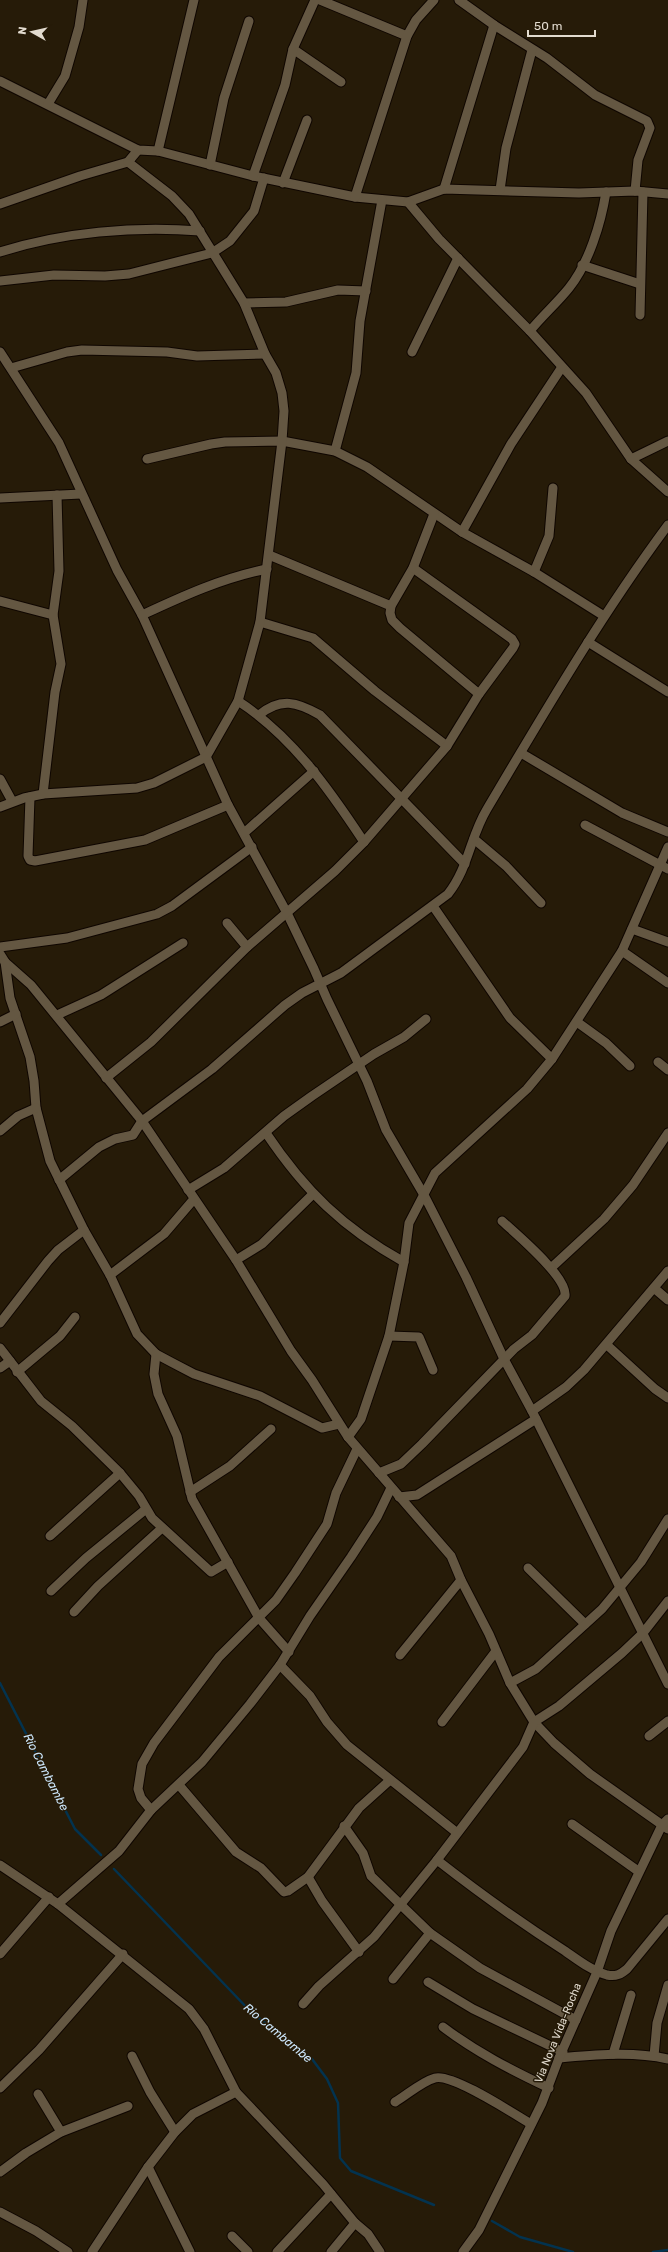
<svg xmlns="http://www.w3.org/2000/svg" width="668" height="2252" font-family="Rubik,sans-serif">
<rect width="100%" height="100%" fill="#261b08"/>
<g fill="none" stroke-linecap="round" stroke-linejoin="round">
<g stroke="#03334f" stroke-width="2.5">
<polyline points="0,1683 75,1829 101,1855"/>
<polyline points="114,1869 251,2012 312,2059 327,2079 338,2103 340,2158 351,2171 434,2205"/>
<polyline points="492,2221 520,2237 573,2252"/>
<polyline points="653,2252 668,2250"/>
</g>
<defs>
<g id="street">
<polyline points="320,0 407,36"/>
<polyline points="459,0 494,25 547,58 595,95 647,121 650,128 638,160 635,191"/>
<polyline points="293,49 341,82"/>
<polyline points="0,81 138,150 158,151 253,176 355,197 408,202 444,189 579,193 635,191 668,194"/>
<polyline points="48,104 65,76 79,27 83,0"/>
<polyline points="158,151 194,0"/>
<polyline points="210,165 224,98 249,21"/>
<polyline points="253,176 285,85 293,49 315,0"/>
<polyline points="283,183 307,120"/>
<polyline points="444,189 494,25"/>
<polyline points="500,190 506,148 532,50"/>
<polyline points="355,197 407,36 416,20 434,0"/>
<polyline points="408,202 439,239 530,331 586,393 631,459 668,492"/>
<polyline points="0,204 80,176 128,162"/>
<path d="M0,252C63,232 134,226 200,231"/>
<polyline points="582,265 640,284"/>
<polyline points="0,281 54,275 105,276 129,274 212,253 230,241 254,211 264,178"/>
<polyline points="244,303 286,302 338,290 366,291"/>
<polyline points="640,315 643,192"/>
<path d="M530,331C542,316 557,303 569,288C589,263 601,223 606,192"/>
<polyline points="0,352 59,443 117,570 142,615 228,805 287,913 314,969 327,999 367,1081 386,1130 424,1195 466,1277 504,1359 532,1411 668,1684"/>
<polyline points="412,352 458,258"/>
<polyline points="11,368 67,352 82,350 167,352 197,356 265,354"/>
<polyline points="335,451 356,373 360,321 382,200"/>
<polyline points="147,459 211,444 225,442 282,441 335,451 367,467 462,532 534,572 604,616"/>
<polyline points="631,459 668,441"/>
<polyline points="0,498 81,494"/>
<polyline points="434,514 413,568 391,606 390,613 392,620 400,628 479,694"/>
<polyline points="462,532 511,444 562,367"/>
<polyline points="269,555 391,606"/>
<polyline points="534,572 549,536 553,488"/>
<polyline points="0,601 53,615"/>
<path d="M142,615C183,596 222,578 267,569"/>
<polyline points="260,622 313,638 375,691 447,746"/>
<polyline points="588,642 668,692"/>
<path d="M238,701C292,736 329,789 364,842"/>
<path d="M259,715C281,697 297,702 320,715L465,864"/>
<polyline points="521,753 622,813 668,832"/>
<polyline points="0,779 12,801"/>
<polyline points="43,794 55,692 61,664 53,615 59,571 57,495"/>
<polyline points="30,797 28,856 30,860 35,861 145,840 228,805"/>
<polyline points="0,807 24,798 43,794 137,788 154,783 206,757 238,701 260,622 282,441 284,411 282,393 276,373 265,354 244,303 189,214 172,196 128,162 138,150"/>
<polyline points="585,825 668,869"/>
<polyline points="244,833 314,771"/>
<polyline points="474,839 506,866 541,903"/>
<polyline points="433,906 510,1018 552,1059"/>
<polyline points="227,923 247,947"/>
<polyline points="632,929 668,942"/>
<polyline points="0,947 67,938 157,914 172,906 252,847"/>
<polyline points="622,951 668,983"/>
<polyline points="0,954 5,962 31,985 142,1121 236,1260 291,1351 312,1380 348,1437 451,1556 461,1580 489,1634 510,1683 534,1722 554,1743 590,1774 668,1829"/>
<polyline points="5,962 10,998 30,1057 34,1081 36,1108 50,1161 84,1230 110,1275 137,1334 156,1354 171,1362 194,1374 260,1396 322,1428 339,1424"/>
<polyline points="57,1015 101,995 183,943"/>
<polyline points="0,1022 16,1014"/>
<polyline points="577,1022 606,1043 630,1066"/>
<polyline points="658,1062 668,1070"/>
<polyline points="106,1078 151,1042 247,947 335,871 364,842 447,746 479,694 513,648 515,644 512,639 413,568"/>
<polyline points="0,1131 18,1116 36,1108"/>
<path d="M266,1133C305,1191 343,1228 404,1262"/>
<path d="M59,1180L99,1147L115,1139L133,1135L142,1121L212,1069L285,1005L302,993L341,973L448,894C469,867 470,837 487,809C544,713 601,615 668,525"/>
<polyline points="188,1190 224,1168 284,1116 312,1096 374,1054 404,1037 426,1019"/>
<polyline points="236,1260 262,1244 313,1194"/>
<polyline points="551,1268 604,1219 633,1185 668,1133"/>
<polyline points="110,1275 164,1234 194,1199"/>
<polyline points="654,1288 668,1300"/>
<polyline points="0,1323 48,1261 58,1250 84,1230"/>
<polyline points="389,1336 419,1337 433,1370"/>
<polyline points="607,1345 655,1389 668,1398"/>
<polyline points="0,1348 41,1401 72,1426 120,1473 139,1496 152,1518 211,1572 228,1562"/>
<polyline points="156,1354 154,1374 158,1394 177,1436 192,1499 259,1618 289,1652"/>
<polyline points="0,1368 10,1361"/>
<polyline points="17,1372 60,1336 75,1317"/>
<polyline points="532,1411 566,1387 584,1370 668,1271"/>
<polyline points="348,1437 361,1419 389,1336 404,1262 409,1223 435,1173 527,1089 552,1059 622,951 668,847"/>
<path d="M379,1473L401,1464L422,1444L514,1349L532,1335L565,1296C568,1277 516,1234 502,1221"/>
<polyline points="190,1492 230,1466 271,1429"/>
<polyline points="399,1497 417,1495 536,1419"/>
<polyline points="50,1536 120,1473"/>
<polyline points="528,1568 585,1624"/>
<polyline points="51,1591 86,1558 146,1509"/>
<polyline points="74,1612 98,1586 162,1528"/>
<polyline points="400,1655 461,1580"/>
<polyline points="280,1665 310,1696 327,1722 347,1745 456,1832"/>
<polyline points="510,1683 536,1669 602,1609 641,1562 668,1519"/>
<polyline points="442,1722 496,1651"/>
<polyline points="649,1736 668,1721"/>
<polyline points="179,1785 236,1852 261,1868 284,1892 288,1891 308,1877 359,1808 389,1781"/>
<polyline points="151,1810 141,1798 138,1789 142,1764 154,1743 219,1657 276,1600 295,1573 327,1524 336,1493 357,1449"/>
<polyline points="572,1824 638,1871"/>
<polyline points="344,1826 363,1853 371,1876 430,1933 480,1968 576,2020"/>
<path d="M437,1860C478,1892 521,1923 565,1951C578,1960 592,1971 607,1975C616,1977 621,1974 627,1969L668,1919"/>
<polyline points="0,1865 58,1904 189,2009 204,2029 236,2092 323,2184 355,2223 368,2234 380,2252"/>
<polyline points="308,1877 322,1901 359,1952"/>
<polyline points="58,1904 119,1851 151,1810 202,1762 250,1704 280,1665 310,1616 351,1557 377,1517 391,1488"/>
<polyline points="0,1954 49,1897"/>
<polyline points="393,1979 430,1933"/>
<polyline points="428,1982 473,2009 563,2052"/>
<polyline points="303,2004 319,1986 374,1937 437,1860 523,1747 534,1722 559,1706 622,1653 643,1633 668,1601"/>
<path d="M443,2027C476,2052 511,2070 549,2088"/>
<polyline points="613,2054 631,1995"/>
<polyline points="132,2056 150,2092 175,2132"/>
<polyline points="654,2056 657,2023 668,1985"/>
<path d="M559,2058C595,2055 632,2051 668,2059"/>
<polyline points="0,2088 39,2050 123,1954"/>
<polyline points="38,2094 61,2132"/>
<path d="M395,2102C407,2095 421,2082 435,2078C452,2073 514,2114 531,2124"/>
<polyline points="148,2167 190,2252"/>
<polyline points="0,2172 26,2153 61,2132 128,2106"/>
<polyline points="0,2212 36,2231 68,2252"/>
<polyline points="232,2236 248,2252"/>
<polyline points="92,2252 148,2167 175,2132 193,2114 236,2092"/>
<polyline points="277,2252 331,2194"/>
<polyline points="331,2252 355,2223"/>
<polyline points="463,2252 479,2230 542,2103 559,2058 597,1972 611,1931 662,1825 668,1819"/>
</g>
</defs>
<use href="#street" stroke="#0f0600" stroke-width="11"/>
<use href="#street" stroke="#645742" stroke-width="9"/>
</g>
<g text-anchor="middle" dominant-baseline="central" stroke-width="3" stroke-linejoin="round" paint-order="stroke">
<g font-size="11" fill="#e2dbcf" stroke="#261b08">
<text transform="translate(558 2033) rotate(-68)">Via Nova Vida-Rocha</text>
</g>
<g font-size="12" font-style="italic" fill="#cce6fb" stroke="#261b08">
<text transform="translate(46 1772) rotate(63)">Rio Cambambe</text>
<text transform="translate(278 2033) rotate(40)">Rio Cambambe</text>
</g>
</g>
<g transform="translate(32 32) rotate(278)" stroke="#261b08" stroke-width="3" paint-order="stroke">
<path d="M0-3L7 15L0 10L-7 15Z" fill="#e2dbcf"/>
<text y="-6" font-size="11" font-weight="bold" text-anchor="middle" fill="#e2dbcf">N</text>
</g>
<path d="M528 30v6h67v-6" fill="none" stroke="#e2dbcf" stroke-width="2"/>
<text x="534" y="30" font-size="12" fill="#e2dbcf" stroke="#261b08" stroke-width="3" paint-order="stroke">50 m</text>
</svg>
